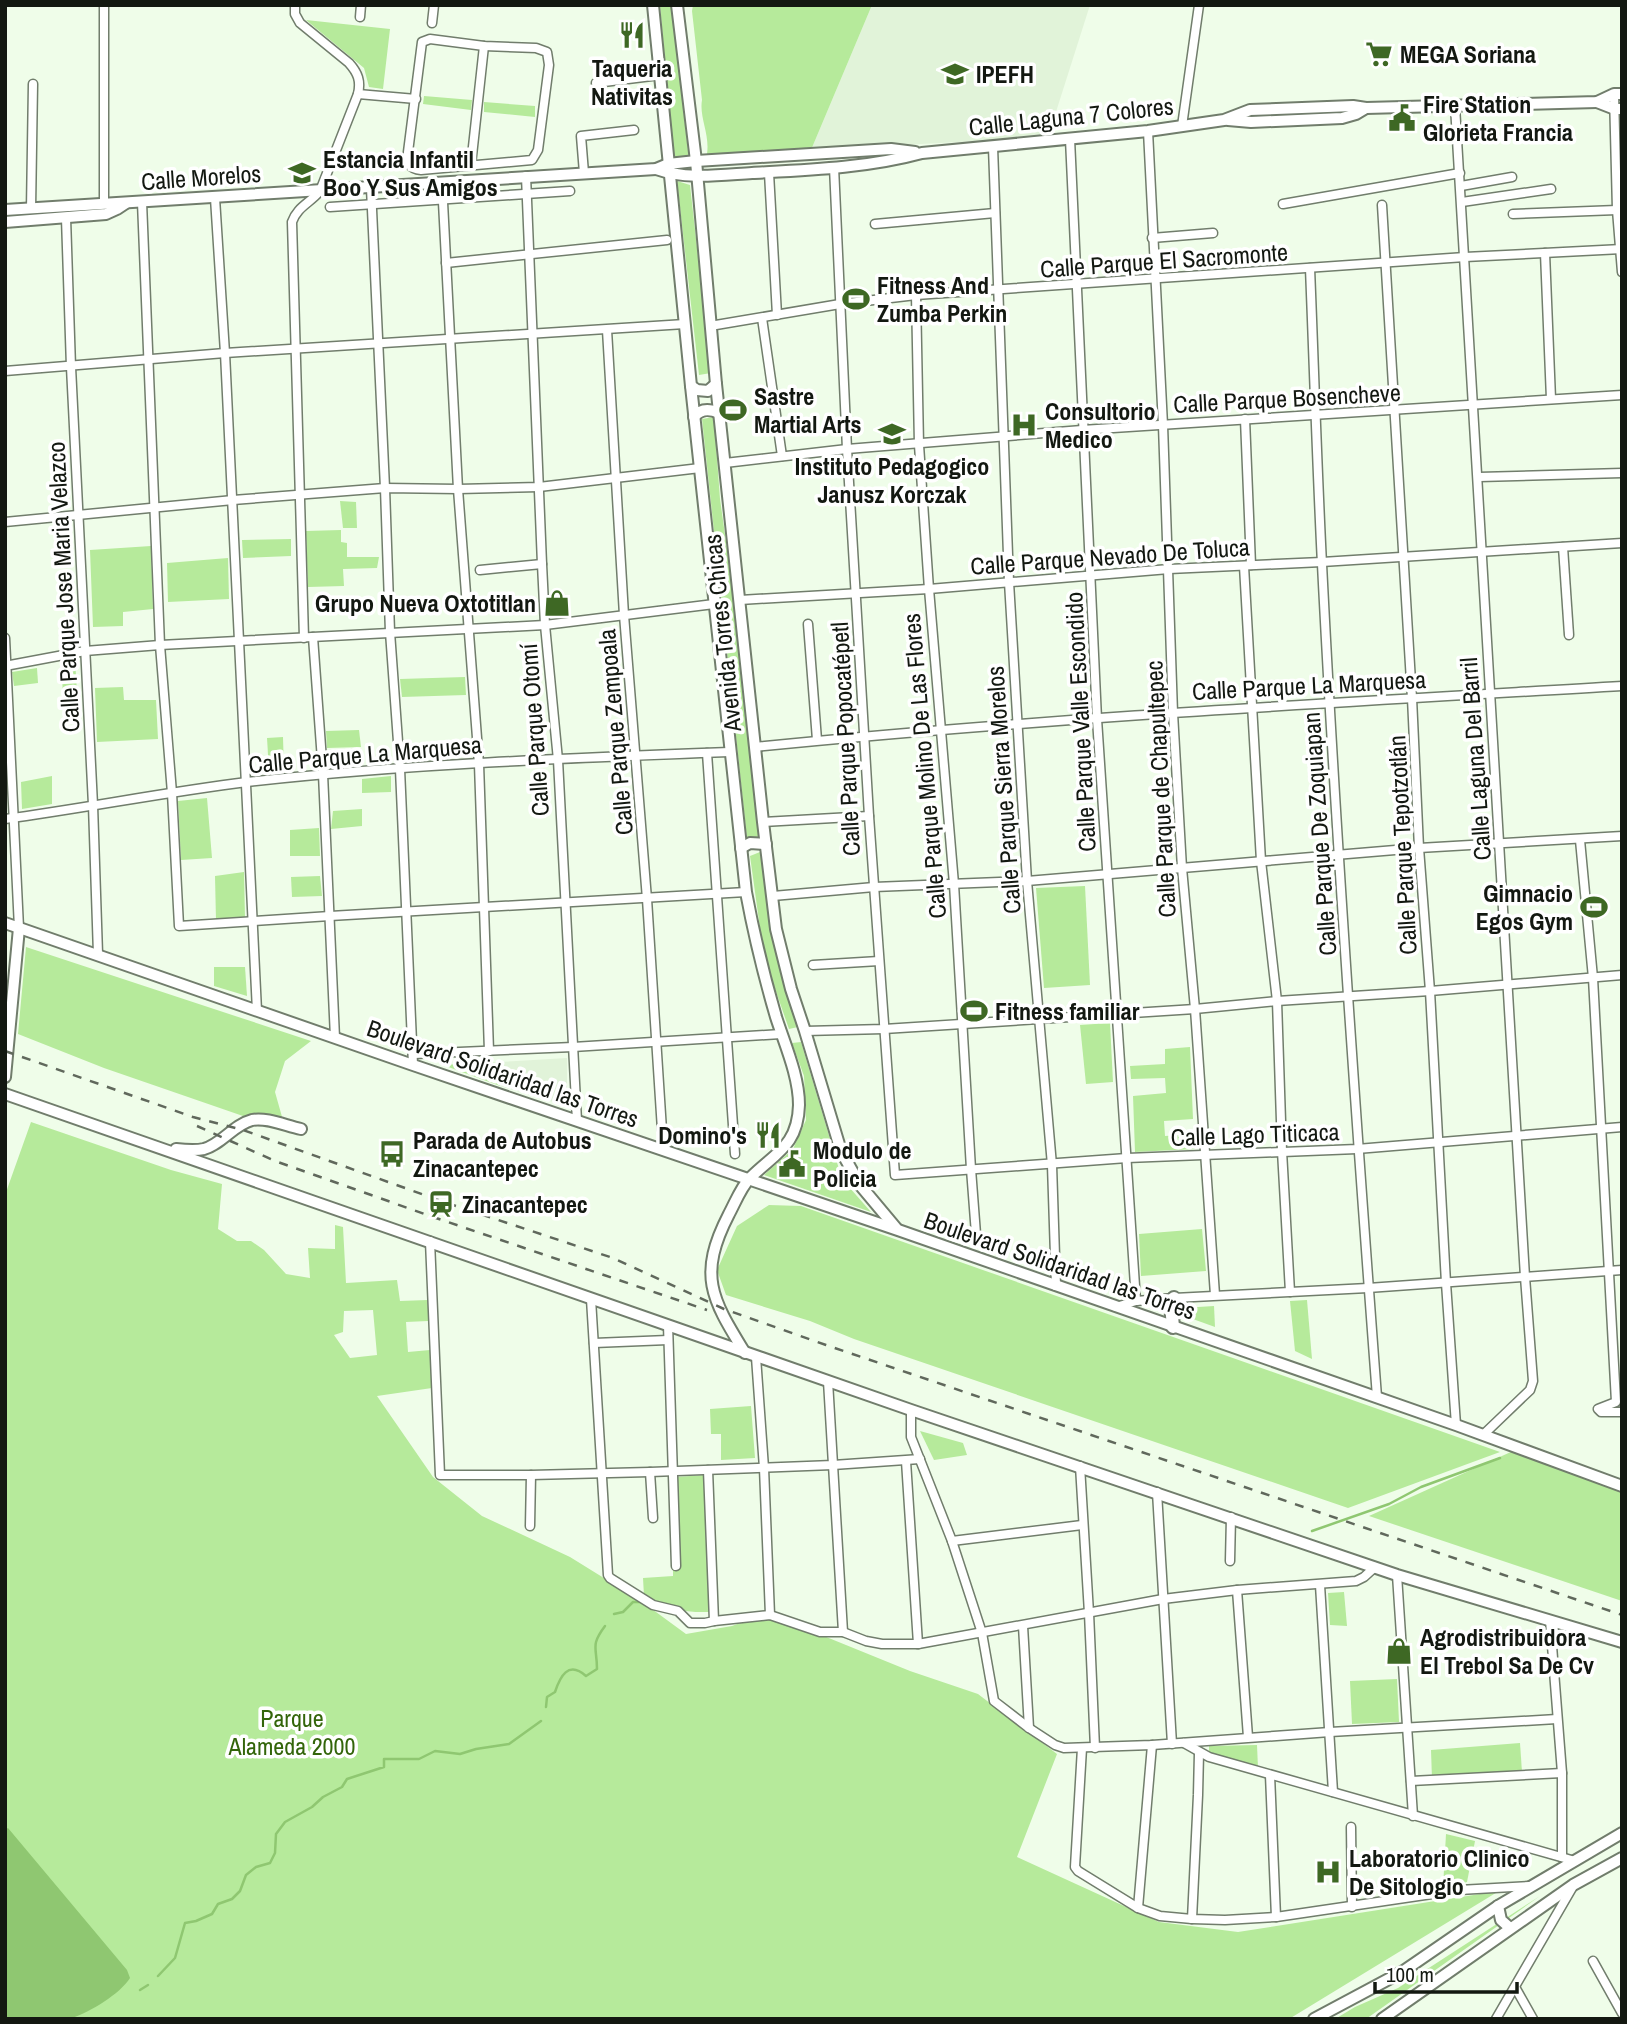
<svg xmlns="http://www.w3.org/2000/svg" width="1627" height="2024" font-family="'Archivo Narrow',sans-serif">
<rect width="100%" height="100%" fill="#effde9"/>
<g fill="#e1f3d9">
<polygon points="872,5 1090,5 1048,137 811,150"/>
<polygon points="567,1058 567,1106 500,1086 500,1062"/>
</g>
<g fill="#b6ea9b" fill-rule="evenodd">
<polygon points="660,5 671,5 689,159 674,163"/>
<path d="M693,5H872L811,150L805,148L711,156L707,154C710,134 699,117 702,100L692,11Z"/>
<polygon points="306,20 390,29 383,89 369,87 364,68"/>
<polygon points="424,96 472,100 471,110 423,104"/>
<polygon points="484,102 535,106 535,117 484,112"/>
<polygon points="677,181 690,185 711,373 699,375"/>
<polygon points="714,417 720,499 736,613 759,837 747,839 702,419"/>
<polygon points="340,501 356,502 357,528 343,528"/>
<polygon points="341,530 341,542 347,543 347,557 379,557 377,568 343,569 344,586 308,587 306,531"/>
<polygon points="291,539 291,556 243,558 242,540"/>
<polygon points="151,546 153,609 123,612 123,626 93,627 90,550"/>
<polygon points="228,558 229,599 168,602 167,563"/>
<polygon points="75,660 77,692 63,693 61,664"/>
<polygon points="37,668 38,683 14,686 12,672"/>
<polygon points="465,677 466,695 402,697 400,679"/>
<polygon points="123,687 124,700 156,700 158,739 97,742 95,688"/>
<polygon points="359,730 361,747 327,748 326,731"/>
<polygon points="283,737 284,771 269,771 267,738"/>
<polygon points="52,776 52,804 22,809 21,782"/>
<polygon points="391,776 391,792 362,793 362,779"/>
<polygon points="207,798 212,858 181,860 178,801"/>
<polygon points="362,809 362,826 331,829 333,811"/>
<polygon points="319,828 320,856 290,856 290,830"/>
<polygon points="760,852 777,952 798,1027 789,1029 764,957 750,856"/>
<polygon points="244,872 245,918 216,921 215,876"/>
<polygon points="320,876 322,896 292,897 291,877"/>
<polygon points="1085,886 1090,985 1044,988 1036,888"/>
<polygon points="26,947 311,1041 285,1061 275,1092 286,1131 104,1068 18,1034"/>
<polygon points="214,967 245,967 247,996 214,986"/>
<polygon points="1110,1023 1113,1082 1086,1084 1080,1025"/>
<polygon points="801,1042 842,1179 871,1212 764,1175 793,1149 806,1120 804,1076 792,1043"/>
<polygon points="1190,1047 1193,1119 1164,1121 1165,1136 1194,1134 1195,1149 1135,1152 1133,1096 1166,1093 1165,1078 1131,1079 1130,1066 1165,1064 1165,1049"/>
<polygon points="500,1062 500,1086 443,1065"/>
<path d="M31,1122L171,1170L222,1184L218,1229L237,1241H251L264,1250L286,1274L310,1278L308,1248L335,1249V1225L343,1227L346,1283L397,1280L400,1301L428,1300V1321L406,1322L408,1352L430,1350L432,1388L377,1396L433,1477L482,1516L570,1557L641,1601L686,1634L732,1626L770,1612L777,1617L910,1671L978,1694L1057,1754L1017,1857L1159,1922L1238,1932L1499,1891L1289,2019H5V1195ZM373,1310L377,1355L350,1358L334,1335L343,1332L344,1311Z"/>
<polygon points="769,1205 801,1206 1500,1452 1348,1508 854,1339 810,1321 726,1295 717,1270 737,1226"/>
<polygon points="1202,1229 1206,1271 1141,1276 1139,1234"/>
<polygon points="1307,1300 1312,1359 1295,1351 1290,1301"/>
<polygon points="1214,1306 1215,1327 1179,1314 1182,1308"/>
<polygon points="751,1406 755,1458 721,1460 721,1434 711,1434 710,1409"/>
<polygon points="920,1431 963,1443 967,1455 934,1460"/>
<polygon points="1513,1451 1622,1492 1622,1601 1369,1516"/>
<path d="M705,1475L710,1612C684,1613 667,1608 644,1596L643,1578L673,1576V1569L679,1568L676,1477Z"/>
<polygon points="1344,1592 1347,1626 1330,1625 1328,1593"/>
<polygon points="1397,1679 1399,1722 1352,1724 1350,1681"/>
<polygon points="1520,1743 1522,1772 1432,1779 1431,1750"/>
<polygon points="1257,1745 1258,1768 1209,1757 1209,1746"/>
<polygon points="1446,1834 1475,1841 1467,1882 1443,1888"/>
<polygon points="1540,1896 1366,2019 1335,2019 1355,2007 1398,1988"/>
</g>
<path fill="#8fc771" d="M8,1828L127,1970L130,1978C120,1994 90,2012 72,2018C60,2022 20,2019 5,2019V1864L7,1863L5,1830Z"/>
<g fill="none" stroke-linecap="round" stroke-linejoin="round">
<g stroke="#8fc771" stroke-width="2.5">
<polyline points="1312,1531 1389,1504 1421,1487 1500,1458"/>
<polyline points="614,1614 623,1612 633,1602 641,1602"/>
<path d="M546,1707L547,1697L555,1692C560,1677 568,1660 586,1676L597,1669C597,1647 590,1646 605,1626"/>
<polyline points="158,1976 175,1958 185,1923 196,1921 212,1914 218,1904 232,1899 240,1891 246,1875 256,1867 270,1863 275,1853 276,1834 285,1822 312,1807 323,1797 342,1787 347,1779 384,1767 384,1759 419,1759 435,1751 460,1754 476,1749 509,1744 541,1721"/>
<polyline points="140,1990 148,1985"/>
</g>
<defs>
<g id="street">
<polyline points="104,5 104,203"/>
<path d="M295,5V14L300,23L349,63C358,73 361,81 358,94L320,191C310,203 297,207 292,222L304,638"/>
<polyline points="360,17 361,5"/>
<polyline points="432,23 434,5"/>
<path d="M430,39L484,46L536,48L547,52L549,65L538,150L532,160L421,170C410,169 407,164 408,152L422,42Z"/>
<polyline points="596,83 660,75"/>
<polyline points="358,94 416,99"/>
<polyline points="1614,94 1617,210 1622,272"/>
<polyline points="1455,106 1525,1277 1533,1381 1530,1390 1483,1435"/>
<polyline points="1182,126 1199,5"/>
<polyline points="1148,131 1163,425 1173,713 1182,868 1195,1009 1215,1295"/>
<polyline points="1070,139 1097,719 1136,1301"/>
<polyline points="993,147 1009,582 1027,881 1052,1165 1056,1286"/>
<polyline points="471,165 484,46"/>
<polyline points="834,167 847,449 869,816 895,1175 1127,1158 1357,1149 1622,1127"/>
<polyline points="584,173 581,136 634,130"/>
<polyline points="769,173 777,315"/>
<polyline points="526,176 542,564 545,625 558,760 577,1121"/>
<polyline points="442,183 458,489 479,764 489,1051"/>
<polyline points="1461,186 1512,177"/>
<polyline points="371,188 385,488 390,632 400,769 413,1065"/>
<polyline points="215,198 225,353 257,1011"/>
<polyline points="142,202 160,645 172,793 179,926 330,916 746,892"/>
<polyline points="1462,202 1551,189"/>
<polyline points="1283,204 1460,173"/>
<polyline points="1382,205 1412,698 1419,848 1430,991 1446,1283 1456,1425"/>
<polyline points="330,207 570,191"/>
<polyline points="31,209 33,84"/>
<polyline points="1513,214 1617,210"/>
<polyline points="66,218 71,367 93,805 98,954"/>
<polyline points="875,224 995,213"/>
<polyline points="1152,238 1213,233"/>
<polyline points="1545,253 1551,399"/>
<polyline points="446,263 667,240"/>
<path d="M1310,268C1314,367 1317,465 1322,564C1336,842 1356,1120 1377,1397"/>
<polyline points="916,295 919,445 929,589 954,884 971,1169 976,1234"/>
<polyline points="762,318 782,456"/>
<polyline points="710,326 840,304 916,295 1465,257 1622,249"/>
<polyline points="607,330 624,615 647,899 662,1130"/>
<polyline points="5,371 225,353 685,324"/>
<polyline points="1245,419 1251,565"/>
<polyline points="725,463 847,449 1082,430 1622,395"/>
<polyline points="1479,477 1622,473"/>
<polyline points="5,522 233,500 385,488 458,489 539,487 700,468"/>
<polyline points="1563,547 1569,635"/>
<polyline points="1244,566 1261,861 1277,1001 1282,1151 1290,1292"/>
<polyline points="480,570 542,564"/>
<polyline points="740,600 929,589 1169,569 1322,562 1622,543"/>
<polyline points="808,624 817,740"/>
<polyline points="313,637 323,774 335,1038"/>
<polyline points="5,638 19,928"/>
<polyline points="5,666 85,651 160,645 545,625 714,604"/>
<path d="M755,747C1043,718 1332,703 1622,686"/>
<polyline points="707,753 735,1154"/>
<path d="M5,819C86,808 166,792 247,782C408,764 570,758 731,752"/>
<polyline points="763,822 869,816"/>
<polyline points="1580,840 1593,978 1616,1402 1598,1409 1601,1412 1622,1412"/>
<polyline points="773,896 874,887 1027,881 1419,848 1622,836"/>
<polyline points="813,965 879,961"/>
<polyline points="805,1031 884,1029 1195,1009 1277,1001 1430,991 1622,975"/>
<polyline points="414,1054 573,1047 781,1034"/>
<polyline points="430,1241 440,1475 531,1475 650,1472 833,1465 920,1459"/>
<polyline points="591,1299 608,1575 610,1578 653,1605 678,1611 690,1623 705,1623 714,1621 770,1615 820,1632 843,1632 866,1641 882,1644 918,1644 1163,1599 1237,1590 1356,1581 1364,1577 1375,1567"/>
<polyline points="1116,1307 1136,1301 1174,1298 1368,1288 1622,1270"/>
<polyline points="668,1325 676,1566"/>
<polyline points="594,1343 668,1340"/>
<polyline points="756,1357 764,1468 770,1615"/>
<polyline points="828,1381 843,1632"/>
<polyline points="911,1410 911,1437 952,1541 982,1633 994,1701 1029,1728 1055,1745 1064,1748 1152,1745 1330,1732 1557,1719"/>
<polyline points="906,1461 918,1644"/>
<polyline points="1080,1466 1089,1613 1095,1748"/>
<polyline points="708,1470 714,1621"/>
<polyline points="650,1472 653,1518"/>
<polyline points="1157,1492 1172,1744"/>
<polyline points="530,1526 531,1475"/>
<polyline points="952,1541 1082,1525"/>
<polyline points="1230,1561 1231,1517"/>
<polyline points="1397,1575 1413,1816"/>
<polyline points="1320,1585 1333,1792"/>
<polyline points="1237,1590 1248,1737"/>
<polyline points="1550,1620 1562,1773 1562,1857"/>
<polyline points="1023,1626 1029,1728"/>
<polyline points="1184,1743 1209,1757 1575,1861"/>
<polyline points="1082,1748 1075,1867 1078,1871 1138,1908 1160,1916 1192,1919 1225,1920 1276,1917 1459,1890 1529,1886"/>
<polyline points="1270,1775 1276,1917"/>
<polyline points="1411,1781 1562,1773"/>
<polyline points="1351,1827 1352,1907"/>
<polyline points="1138,1908 1152,1745"/>
<polyline points="1192,1919 1198,1795 1199,1753"/>
<polyline points="1593,1961 1622,2013"/>
<polyline points="1515,1987 1533,2019"/>
<polyline points="1496,2019 1572,1888"/>
</g>
<g id="secondary">
<path d="M653,5L691,386L746,892C754,935 764,976 776,1017C785,1045 799,1076 799,1105C798,1146 775,1153 750,1178C741,1187 735,1203 729,1214C697,1276 712,1299 745,1353"/>
<polyline points="677,5 696,161 716,384 763,822 776,929 791,989 805,1031 841,1151 860,1185 896,1228"/>
<polyline points="1597,102 1615,109 1622,109"/>
<polyline points="1228,120 1251,122 1342,118 1356,114 1366,108"/>
<path d="M656,169C687,180 720,175 752,173C808,170 867,168 922,153L1148,131L1224,120L1250,110L1353,106L1366,108L1597,102L1614,94H1622"/>
<polyline points="5,210 656,169 668,164 696,161 891,149 915,152"/>
<polyline points="5,222 106,214 117,209 126,203"/>
<polyline points="691,386 697,390 708,391 716,384"/>
<path d="M694,417C701,408 710,409 719,413"/>
<polyline points="741,848 750,843 766,844"/>
<polyline points="5,923 413,1065 898,1230 1456,1425 1622,1486"/>
<polyline points="5,1077 19,928"/>
<polyline points="5,1094 911,1410 1397,1575 1622,1642"/>
<path d="M176,1149C185,1150 195,1151 204,1149C222,1144 233,1125 252,1120C267,1117 286,1126 301,1129"/>
<polyline points="1498,1906 1501,1920 1510,1928"/>
<polyline points="1314,2019 1402,1972 1498,1906 1622,1833"/>
<polyline points="1382,2019 1573,1885 1622,1858"/>
</g>
<polyline id="primary" points="1173,1327 1171,1305 1174,1298"/>
</defs>
<use href="#street" stroke="#717d6c" stroke-width="11"/>
<use href="#secondary" stroke="#717d6c" stroke-width="14"/>
<use href="#primary" stroke="#717d6c" stroke-width="16"/>
<use href="#street" stroke="#fff" stroke-width="8"/>
<use href="#secondary" stroke="#fff" stroke-width="10"/>
<use href="#primary" stroke="#fff" stroke-width="12"/>
<g stroke="#60685c" stroke-width="2.5" stroke-dasharray="9 9" stroke-linecap="butt">
<polyline points="5,1051 193,1117 243,1130 444,1202 613,1258 724,1309 826,1345 1622,1615"/>
<polyline points="197,1126 275,1161 436,1218 707,1310"/>
</g>
</g>
<defs>
<symbol id="restaurant-bare" viewBox="-9 -9 18 18"><path d="M-5-6h1v4h1v-4h1v4h1v-4h1v5L-1.5 .5V6h-2V.5L-5-1ZM5-6V6H3V1.5H1.5Q1.5-4 5-6Z" fill="#3e6824" stroke="#fff" stroke-width="2.5" paint-order="stroke"/></symbol>
<symbol id="supermarket-bare" viewBox="-9 -9 18 18"><path d="M-6-5.5h2.5l.6 2H6L4.5 2H-2.5L-4.4-4H-6ZM-1.5 3.2a1.3 1.3 0 1 0 .1 0ZM3 3.2a1.3 1.3 0 1 0 .1 0Z" fill="#3e6824" stroke="#fff" stroke-width="2.5" paint-order="stroke"/></symbol>
<symbol id="school-bare" viewBox="-9 -9 18 18"><path d="M0-5L7-2L0 1L-7-2ZM-4 1L0 2.5L4 1V4Q0 6-4 4Z" fill="#3e6824" stroke="#fff" stroke-width="2.5" paint-order="stroke"/></symbol>
<symbol id="civic-bare" viewBox="-9 -9 18 18"><path d="M-.6-6.5H3V-4.5H.6V-3L4-1V1h2V6H-6V1h2V-1L-.6-3ZM-1.2 2.5V6h2.4V2.5Z" fill="#3e6824" stroke="#fff" stroke-width="2.5" paint-order="stroke"/></symbol>
<symbol id="stadium-bare" viewBox="-9 -9 18 18"><path d="M0-5a6.5 5 0 1 0 0 10a6.5 5 0 1 0 0-10ZM-3.5-1.8h7v3.6h-7Z" fill="#3e6824" stroke="#fff" stroke-width="2.5" paint-order="stroke"/></symbol>
<symbol id="hospital-bare" viewBox="-9 -9 18 18"><path d="M-5-5h3v3.5h4V-5h3V5h-3V1.5h-4V5h-3Z" fill="#3e6824" stroke="#fff" stroke-width="2.5" paint-order="stroke"/></symbol>
<symbol id="shop-bare" viewBox="-9 -9 18 18"><path d="M-5-2.5h2.3a2.7 3.5 0 0 1 5.4 0H5L5.5 6h-11ZM-1.5-2.5h3a1.5 2.3 0 0 0-3 0Z" fill="#3e6824" stroke="#fff" stroke-width="2.5" paint-order="stroke"/></symbol>
<symbol id="bus-bare" viewBox="-9 -9 18 18"><path d="M-5-6H5V4H4V6H2V4H-2V6H-4V4H-5ZM-3.5-4V0h7V-4ZM-3.5 1.2v1.5H-2V1.2ZM2 1.2v1.5H3.5V1.2Z" fill="#3e6824" stroke="#fff" stroke-width="2.5" paint-order="stroke"/></symbol>
<symbol id="station-bare" viewBox="-9 -9 18 18"><path d="M-3-6H3Q5-6 5-4V2Q5 4 3 4L4.5 6H3L1.5 4h-3L-3 6H-4.5L-3 4Q-5 4-5 2V-4Q-5-6-3-6ZM-3.5-4v3h7v-3ZM-3.5 1v1.5H-2V1ZM2 1v1.5H3.5V1Z" fill="#3e6824" stroke="#fff" stroke-width="2.5" paint-order="stroke"/></symbol>
</defs>
<g fill-rule="evenodd">
<use href="#restaurant-bare" x="613" y="16" width="38" height="38"/>
<use href="#supermarket-bare" x="1360" y="35" width="38" height="38"/>
<use href="#school-bare" x="936" y="55" width="38" height="38"/>
<use href="#civic-bare" x="1383" y="99" width="38" height="38"/>
<use href="#school-bare" x="283" y="154" width="38" height="38"/>
<use href="#stadium-bare" x="837" y="280" width="38" height="38"/>
<use href="#stadium-bare" x="714" y="391" width="38" height="38"/>
<use href="#hospital-bare" x="1005" y="406" width="38" height="38"/>
<use href="#school-bare" x="873" y="415" width="38" height="38"/>
<use href="#shop-bare" x="538" y="584" width="38" height="38"/>
<use href="#stadium-bare" x="1575" y="888" width="38" height="38"/>
<use href="#stadium-bare" x="955" y="992" width="38" height="38"/>
<use href="#restaurant-bare" x="749" y="1116" width="38" height="38"/>
<use href="#bus-bare" x="373" y="1135" width="38" height="38"/>
<use href="#civic-bare" x="773" y="1145" width="38" height="38"/>
<use href="#station-bare" x="422" y="1185" width="38" height="38"/>
<use href="#shop-bare" x="1380" y="1632" width="38" height="38"/>
<use href="#hospital-bare" x="1309" y="1853" width="38" height="38"/>
</g>
<g text-anchor="middle" dominant-baseline="central" stroke-width="7" stroke-linejoin="round" paint-order="stroke">
<g font-size="24" font-weight="bold" fill="#131811" stroke="#fff" text-anchor="start">
<text x="1400" y="54">MEGA Soriana</text>
<text x="632" y="68" text-anchor="middle">Taqueria<tspan x="632" dy="28">Nativitas</tspan></text>
<text x="976" y="74">IPEFH</text>
<text x="1423" y="104">Fire Station<tspan x="1423" dy="28">Glorieta Francia</tspan></text>
<text x="323" y="159">Estancia Infantil<tspan x="323" dy="28">Boo Y Sus Amigos</tspan></text>
<text x="877" y="285">Fitness And<tspan x="877" dy="28">Zumba Perkin</tspan></text>
<text x="754" y="396">Sastre<tspan x="754" dy="28">Martial Arts</tspan></text>
<text x="1045" y="411">Consultorio<tspan x="1045" dy="28">Medico</tspan></text>
<text x="892" y="466" text-anchor="middle">Instituto Pedagogico<tspan x="892" dy="28">Janusz Korczak</tspan></text>
<text x="536" y="603" text-anchor="end">Grupo Nueva Oxtotitlan</text>
<text x="1573" y="893" text-anchor="end">Gimnacio<tspan x="1573" dy="28">Egos Gym</tspan></text>
<text x="995" y="1011">Fitness familiar</text>
<text x="747" y="1135" text-anchor="end">Domino's</text>
<text x="413" y="1140">Parada de Autobus<tspan x="413" dy="28">Zinacantepec</tspan></text>
<text x="813" y="1150">Modulo de<tspan x="813" dy="28">Policia</tspan></text>
<text x="462" y="1204">Zinacantepec</text>
<text x="1420" y="1637">Agrodistribuidora<tspan x="1420" dy="28">El Trebol Sa De Cv</tspan></text>
<text x="1349" y="1858">Laboratorio Clinico<tspan x="1349" dy="28">De Sitologio</tspan></text>
</g>
<g font-size="24" fill="#131811" stroke="#fff">
<text transform="translate(1071 116) rotate(-6)">Calle Laguna 7 Colores</text>
<text transform="translate(201 177) rotate(-4)">Calle Morelos</text>
<text transform="translate(1164 260) rotate(-4)">Calle Parque El Sacromonte</text>
<text transform="translate(1287 398) rotate(-3)">Calle Parque Bosencheve</text>
<text transform="translate(1110 556) rotate(-4)">Calle Parque Nevado De Toluca</text>
<text transform="translate(63 587) rotate(-93)">Calle Parque Jose Maria Velazco</text>
<text transform="translate(722 633) rotate(-96)">Avenida Torres Chicas</text>
<text transform="translate(1309 685) rotate(-3)">Calle Parque La Marquesa</text>
<text transform="translate(1080 722) rotate(-93)">Calle Parque Valle Escondido</text>
<text transform="translate(534 730) rotate(-94)">Calle Parque Otomí</text>
<text transform="translate(615 732) rotate(-95)">Calle Parque Zempoala</text>
<text transform="translate(845 739) rotate(-93)">Calle Parque Popocatépetl</text>
<text transform="translate(365 754) rotate(-5)">Calle Parque La Marquesa</text>
<text transform="translate(1475 759) rotate(-94)">Calle Laguna Del Barril</text>
<text transform="translate(924 766) rotate(-95)">Calle Parque Molino De Las Flores</text>
<text transform="translate(1160 789) rotate(-93)">Calle Parque de Chapultepec</text>
<text transform="translate(1003 790) rotate(-94)">Calle Parque Sierra Morelos</text>
<text transform="translate(1319 834) rotate(-94)">Calle Parque De Zoquiapan</text>
<text transform="translate(1402 845) rotate(-93)">Calle Parque Tepotzotlán</text>
<text transform="translate(503 1073) rotate(19)">Boulevard Solidaridad las Torres</text>
<text transform="translate(1255 1134) rotate(-2)">Calle Lago Titicaca</text>
<text transform="translate(1060 1265) rotate(19)">Boulevard Solidaridad las Torres</text>
</g>
<g font-size="24" fill="#33650a" stroke="#fff">
<text x="292" y="1718">Parque<tspan x="292" dy="28">Alameda 2000</tspan></text>
</g>
</g>
<rect width="1627" height="2024" fill="none" stroke="#131811" stroke-width="14"/>
<path d="M1375 1982v10h142v-10" fill="none" stroke="#131811" stroke-width="3.5"/>
<text x="1386" y="1982" font-size="21" fill="#131811" stroke="#ffffff" stroke-width="5" paint-order="stroke">100 m</text>
</svg>
